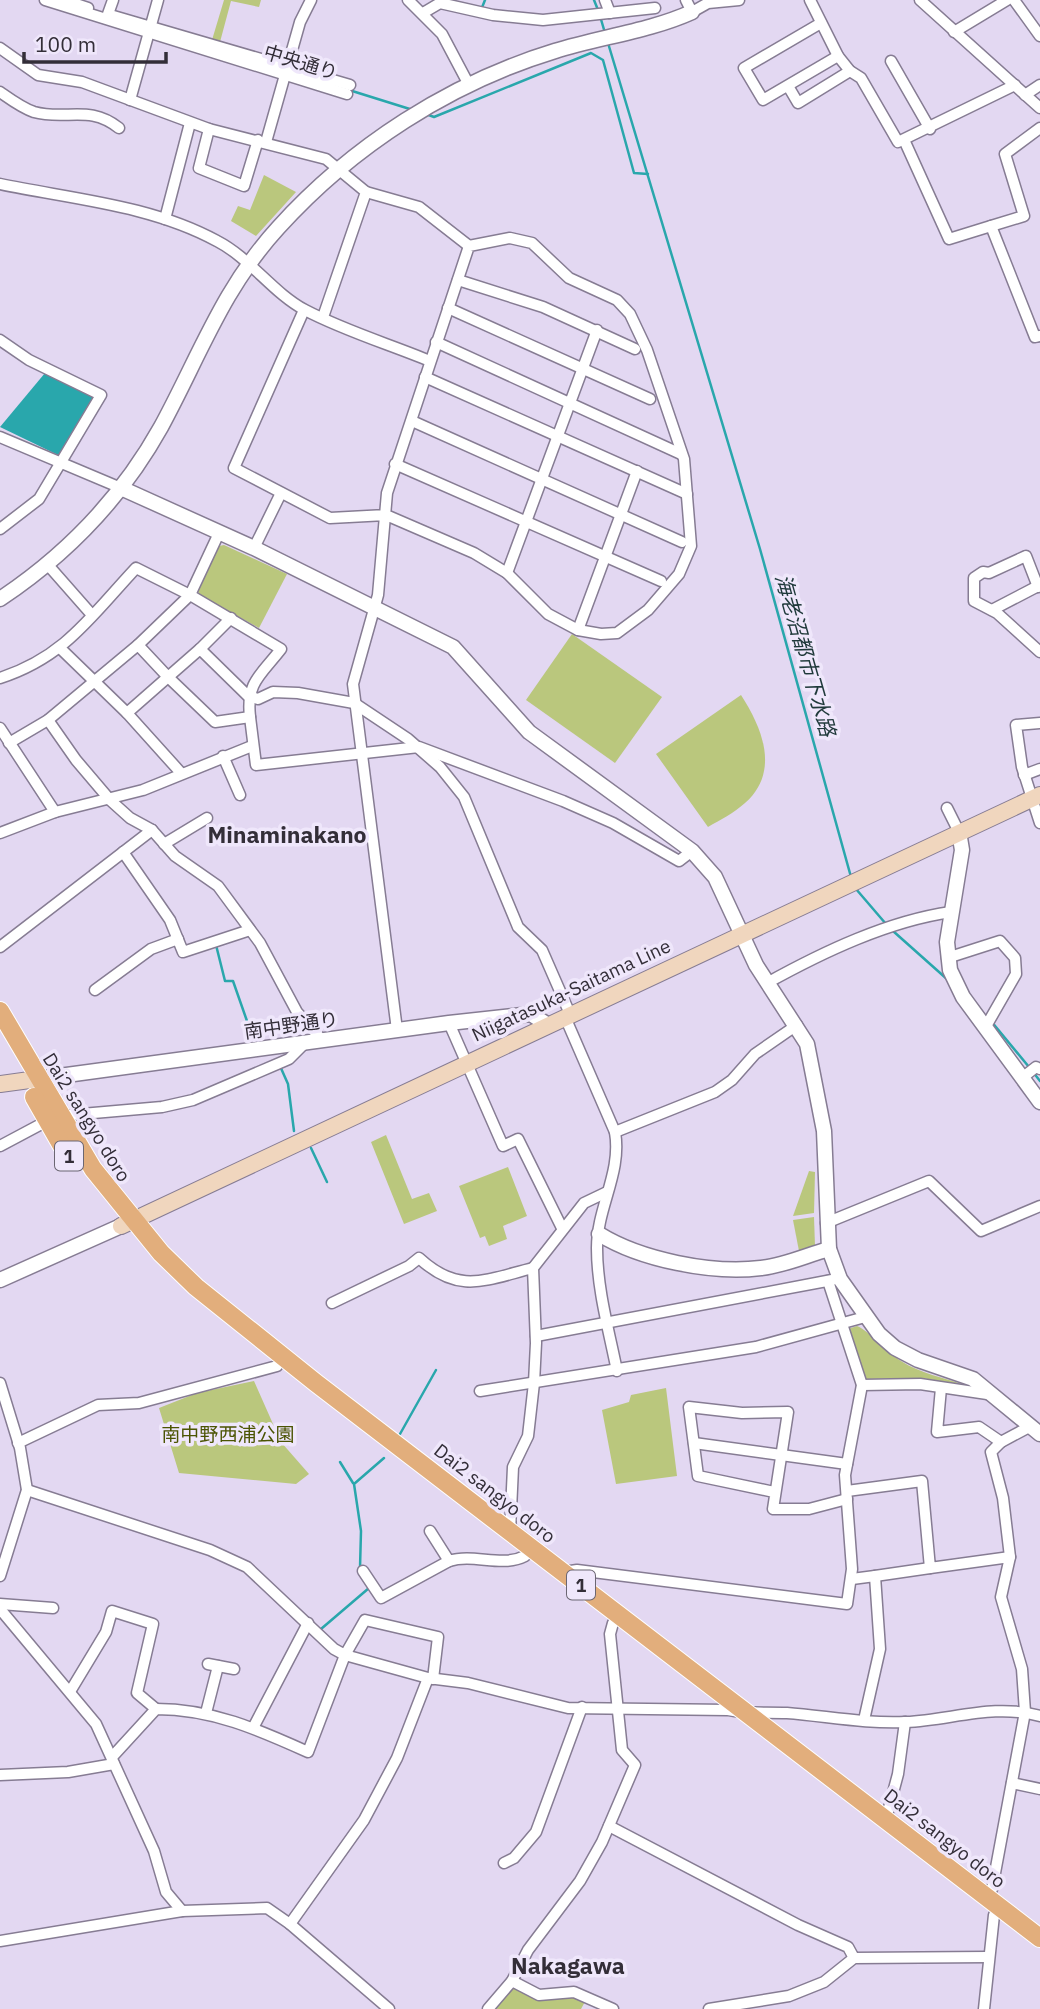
<svg xmlns="http://www.w3.org/2000/svg" width="1040" height="2009" font-family="'IBM Plex Sans','Noto Sans JP',sans-serif">
<rect width="100%" height="100%" fill="#e3d8f2"/>
<g fill="#bac77d">
<polygon points="224,0 261,0 259,7 231,1 220,42 212,40"/>
<polygon points="264,175 296,192 256,236 231,221 238,206 250,210"/>
<polygon points="224,545 287,574 259,628 199,595 198,590 219,546"/>
<polygon points="572,634 662,697 615,763 526,700"/>
<path d="M741,695C763,729 780,772 745,803C734,813 720,820 708,827L656,754Z"/>
<polygon points="386,1135 412,1199 429,1193 437,1211 404,1224 371,1142"/>
<polygon points="508,1167 527,1216 503,1226 507,1239 489,1246 485,1236 480,1238 459,1186"/>
<polygon points="809,1171 815,1172 814,1213 793,1216"/>
<polygon points="814,1217 815,1246 799,1251 793,1220"/>
<path d="M857,1326C869,1331 887,1352 901,1361C919,1373 945,1378 965,1385L922,1378L866,1379L848,1329Z"/>
<polygon points="254,1381 281,1442 309,1474 296,1484 179,1473 159,1408 197,1393"/>
<polygon points="666,1388 677,1476 616,1484 602,1410 629,1402 631,1395"/>
<polygon points="513,1985 528,1994 564,1993 587,1998 581,2009 492,2009"/>
</g>
<polygon fill="#29a7ac" points="45,373 94,397 60,456 0,427"/>
<g fill="none" stroke-linecap="round" stroke-linejoin="round">
<g stroke="#29a7ac" stroke-width="2.5">
<polyline points="594,0 598,10"/>
<polyline points="481,10 485,0"/>
<polyline points="600,16 605,33"/>
<polyline points="608,43 760,549 851,877"/>
<polyline points="349,90 413,110"/>
<polyline points="426,114 434,117 591,53 603,60 634,173 648,174"/>
<polyline points="856,889 886,924"/>
<polyline points="893,931 948,980"/>
<polyline points="216,945 225,981 233,981 247,1021 261,1040"/>
<polyline points="991,1021 1029,1067"/>
<polyline points="280,1066 288,1084 294,1131"/>
<polyline points="1033,1072 1040,1081"/>
<polyline points="311,1148 327,1182"/>
<polyline points="400,1434 436,1370"/>
<polyline points="340,1462 353,1483"/>
<polyline points="360,1568 361,1531 354,1484 384,1458"/>
<polyline points="321,1629 369,1588"/>
</g>
<defs>
<g id="minor">
<polyline points="45,0 347,94"/>
<polyline points="64,0 88,8"/>
<polyline points="408,0 442,34 469,85"/>
<polyline points="605,0 610,13"/>
<polyline points="686,0 692,12 708,3 739,0"/>
<polyline points="810,0 838,56 850,71 861,78 898,142 1015,85"/>
<polyline points="920,0 1040,108"/>
<polyline points="1014,0 1040,36"/>
<polyline points="423,13 440,3 493,15 543,20 655,8"/>
<polyline points="108,14 113,0"/>
<polyline points="110,15 350,85"/>
<polyline points="821,23 744,68 763,100 838,56"/>
<polyline points="954,32 1007,0"/>
<polyline points="0,48 38,75 82,82 209,129 326,159 366,192 323,317"/>
<polyline points="891,61 930,129"/>
<polyline points="788,86 798,103 850,71"/>
<path d="M0,92C10,99 22,108 34,112C66,121 89,104 119,128"/>
<polyline points="1025,95 1040,85"/>
<polyline points="130,100 158,0"/>
<polyline points="209,129 199,168 244,186 258,140"/>
<polyline points="266,142 300,22 311,0"/>
<polyline points="905,142 949,239 991,226 1035,337 1040,336"/>
<path d="M0,184C72,199 151,205 217,241C250,258 273,293 305,310C345,331 389,344 430,361"/>
<polyline points="366,192 419,207 469,246"/>
<polyline points="165,219 190,123"/>
<polyline points="991,226 1024,216 1005,154 1040,128"/>
<polyline points="458,280 543,307 635,349"/>
<polyline points="448,308 650,399"/>
<polyline points="304,310 234,468 330,518 386,515 474,553 507,573 548,614 578,630 601,634 617,633 648,610 679,574 691,546 684,459 647,350 630,314 617,300 569,278 532,243 510,238 469,246 387,493 378,595 353,684 397,1030"/>
<polyline points="0,340 29,360 101,395 39,499 0,529"/>
<polyline points="436,342 681,454"/>
<polyline points="425,377 687,494"/>
<polyline points="412,421 682,542"/>
<polyline points="0,437 121,488"/>
<polyline points="395,464 661,581"/>
<polyline points="254,548 281,493"/>
<polyline points="48,565 92,615"/>
<polyline points="507,573 597,330"/>
<polyline points="1038,587 1026,556 989,573 983,572 974,578 974,601 997,613 1040,652"/>
<polyline points="992,610 1040,585"/>
<polyline points="578,630 637,471"/>
<polyline points="138,645 190,595 219,533"/>
<polyline points="61,649 127,713 181,773"/>
<polyline points="200,649 231,618"/>
<path d="M0,678C65,657 91,616 136,568L190,595L281,649C261,675 246,682 250,717"/>
<polyline points="127,713 168,677 215,722 250,717 256,765 419,747 563,801 613,823 679,861 692,851"/>
<polyline points="48,720 76,760 110,800 130,818 152,830 175,856 218,886 260,943 297,1012 322,1040"/>
<polyline points="1040,723 1016,725 1022,767 1040,823"/>
<polyline points="0,728 55,812"/>
<polyline points="9,743 48,720 138,645 168,677 200,649 248,696 258,699 273,692 298,693 354,703 408,739 440,767 464,797 518,927 542,950 570,1014"/>
<polyline points="223,756 240,795"/>
<polyline points="1024,775 1040,769"/>
<polyline points="947,808 959,832"/>
<polyline points="0,833 55,812 143,790 252,746"/>
<polyline points="164,844 207,818"/>
<polyline points="123,852 170,920 183,952 250,930"/>
<polyline points="0,947 152,830"/>
<polyline points="947,958 1000,941 1015,958 1016,974 985,1028"/>
<path d="M767,983C823,952 888,921 951,912"/>
<polyline points="95,990 151,949 178,939"/>
<path d="M565,1017L615,1132C622,1173 597,1207 597,1248C597,1289 609,1331 617,1371"/>
<polyline points="449,1023 503,1146 518,1139 562,1228"/>
<polyline points="1022,1078 1036,1067 1040,1069"/>
<polyline points="59,1116 162,1107 193,1100 289,1059 305,1043"/>
<polyline points="615,1132 715,1092 732,1080 755,1054 797,1025"/>
<polyline points="0,1146 47,1121"/>
<polyline points="826,1223 929,1181 981,1231 1040,1206"/>
<path d="M332,1303L409,1266L419,1258C459,1295 485,1280 533,1268"/>
<polyline points="536,1336 832,1280"/>
<polyline points="0,1383 20,1448 27,1490 0,1576"/>
<polyline points="862,1385 920,1384 994,1395"/>
<polyline points="941,1388 937,1432 979,1427 1001,1442"/>
<polyline points="480,1391 756,1347 865,1317"/>
<polyline points="18,1443 98,1405 139,1403 277,1366"/>
<polyline points="694,1443 847,1464"/>
<path d="M27,1490L210,1550L247,1567L334,1649L345,1655L428,1678L468,1683L568,1708L728,1710C748,1714 766,1712 787,1713C826,1716 866,1724 906,1722C952,1720 994,1703 1040,1716"/>
<polyline points="847,1491 922,1481 930,1568 1010,1557"/>
<polyline points="774,1492 698,1476 689,1407 742,1413 788,1412 773,1509 809,1509 847,1499"/>
<path d="M430,1531L449,1561C474,1553 502,1568 525,1556"/>
<polyline points="510,1532 513,1467 528,1436 534,1383 536,1343 533,1268 584,1203 607,1192"/>
<polyline points="363,1571 381,1598 449,1561"/>
<polyline points="564,1572 577,1570 847,1604 852,1569 845,1475 862,1385 828,1281"/>
<polyline points="875,1576 930,1568"/>
<polyline points="852,1579 875,1576 880,1649 864,1720"/>
<polyline points="0,1604 53,1608"/>
<polyline points="0,1609 96,1724 154,1851 166,1892 182,1911"/>
<polyline points="208,1664 234,1669"/>
<polyline points="71,1690 106,1632 112,1611 153,1624 137,1693 156,1709"/>
<polyline points="206,1713 218,1666"/>
<polyline points="253,1728 308,1623"/>
<path d="M112,1757L156,1709C212,1709 257,1729 308,1752L345,1655L365,1620L438,1637L433,1679"/>
<polyline points="0,1775 68,1772 114,1764"/>
<polyline points="1012,1783 1040,1789"/>
<polyline points="886,1819 898,1774 905,1722"/>
<polyline points="609,1826 798,1925 848,1947 854,1958"/>
<polyline points="504,1863 514,1858 536,1832 582,1707"/>
<polyline points="987,1897 992,1889 1025,1712 1022,1669 1001,1597 1010,1557 1003,1498 991,1452 1001,1442 1031,1426"/>
<polyline points="0,1941 182,1911 267,1908 290,1924"/>
<polyline points="512,1981 539,1995 574,1992 613,2009"/>
<polyline points="389,2009 290,1924 364,1820 397,1758 428,1678"/>
<polyline points="488,2009 512,1981 528,1950 580,1881 602,1842 635,1765 622,1750 610,1634 613,1623"/>
<polyline points="709,2009 789,1996 824,1982 854,1958 988,1957"/>
<polyline points="984,2009 994,1915"/>
</g>
<g id="tertiary">
<polyline points="121,488 254,548 453,647 529,732 692,851 715,877 756,965 807,1044 824,1131 829,1249 840,1279 879,1334 895,1348 918,1360 973,1379 1040,1434"/>
<path d="M0,599C66,555 122,497 161,427C199,357 223,288 278,228C352,146 450,83 555,51C600,37 650,31 692,12"/>
<polyline points="959,832 962,850 947,942 950,970 963,997 1040,1102"/>
<polyline points="37,1079 449,1023 531,1014 548,1025"/>
<path d="M599,1234C641,1260 712,1274 761,1268C783,1266 807,1255 829,1249"/>
<polyline points="0,1280 121,1226"/>
</g>
<g id="secondary">
<polyline points="0,1084 37,1079"/>
<polyline points="121,1226 1040,795"/>
</g>
<g id="primary">
<polyline points="0,1011 93,1169 161,1253 196,1287 316,1383 1040,1938"/>
<polyline points="34,1097 62,1146"/>
</g>
</defs>
<use href="#minor" stroke="#867c93" stroke-width="13"/>
<use href="#tertiary" stroke="#867c93" stroke-width="17"/>
<use href="#secondary" stroke="#867c93" stroke-width="18"/>
<use href="#primary" stroke="#fff" stroke-width="20"/>
<use href="#minor" stroke="#fff" stroke-width="10"/>
<use href="#tertiary" stroke="#fff" stroke-width="14"/>
<use href="#secondary" stroke="#f0d6be" stroke-width="16"/>
<use href="#primary" stroke="#e2ae7c" stroke-width="18"/>
</g>
<g text-anchor="middle" dominant-baseline="central" stroke-width="7" stroke-linejoin="round" paint-order="stroke">
<g fill="#efe7fb" stroke="#6b6672" stroke-width="2">
<rect x="55" y="1141.5" width="28" height="29" rx="5"/>
<rect x="567" y="1570.5" width="28" height="29" rx="5"/>
</g>
<g font-size="18" font-weight="bold" fill="#332e38">
<text x="69" y="1156">1</text>
<text x="581" y="1585">1</text>
</g>
<g font-size="19" fill="#332e38" stroke="#efe7fb">
<text transform="translate(301 62) rotate(17)">中央通り</text>
<text transform="translate(571 990) rotate(-25)">Niigatasuka-Saitama Line</text>
<text transform="translate(291 1025) rotate(-8)">南中野通り</text>
<text transform="translate(87 1117) rotate(58)">Dai2 sangyo doro</text>
<text transform="translate(495 1493) rotate(38)">Dai2 sangyo doro</text>
<text transform="translate(945 1838) rotate(38)">Dai2 sangyo doro</text>
</g>
<g font-size="19" fill="#4b5403" stroke="#efe7fb">
<text x="228" y="1434">南中野西浦公園</text>
</g>
<g font-size="21" font-style="italic" fill="#1f393a" stroke="#efe7fb">
<text transform="translate(806 655) rotate(74)">海老沼都市下水路</text>
</g>
<g font-size="23" font-weight="bold" fill="#332e38" stroke="#efe7fb">
<text x="287" y="834">Minaminakano</text>
<text x="568" y="1965">Nakagawa</text>
</g>
</g>
<path d="M24 52v10h142v-10" fill="none" stroke="#332e38" stroke-width="3.5"/>
<text x="35" y="52" font-size="21" fill="#332e38" stroke="#efe7fb" stroke-width="5" paint-order="stroke">100 m</text>
</svg>
